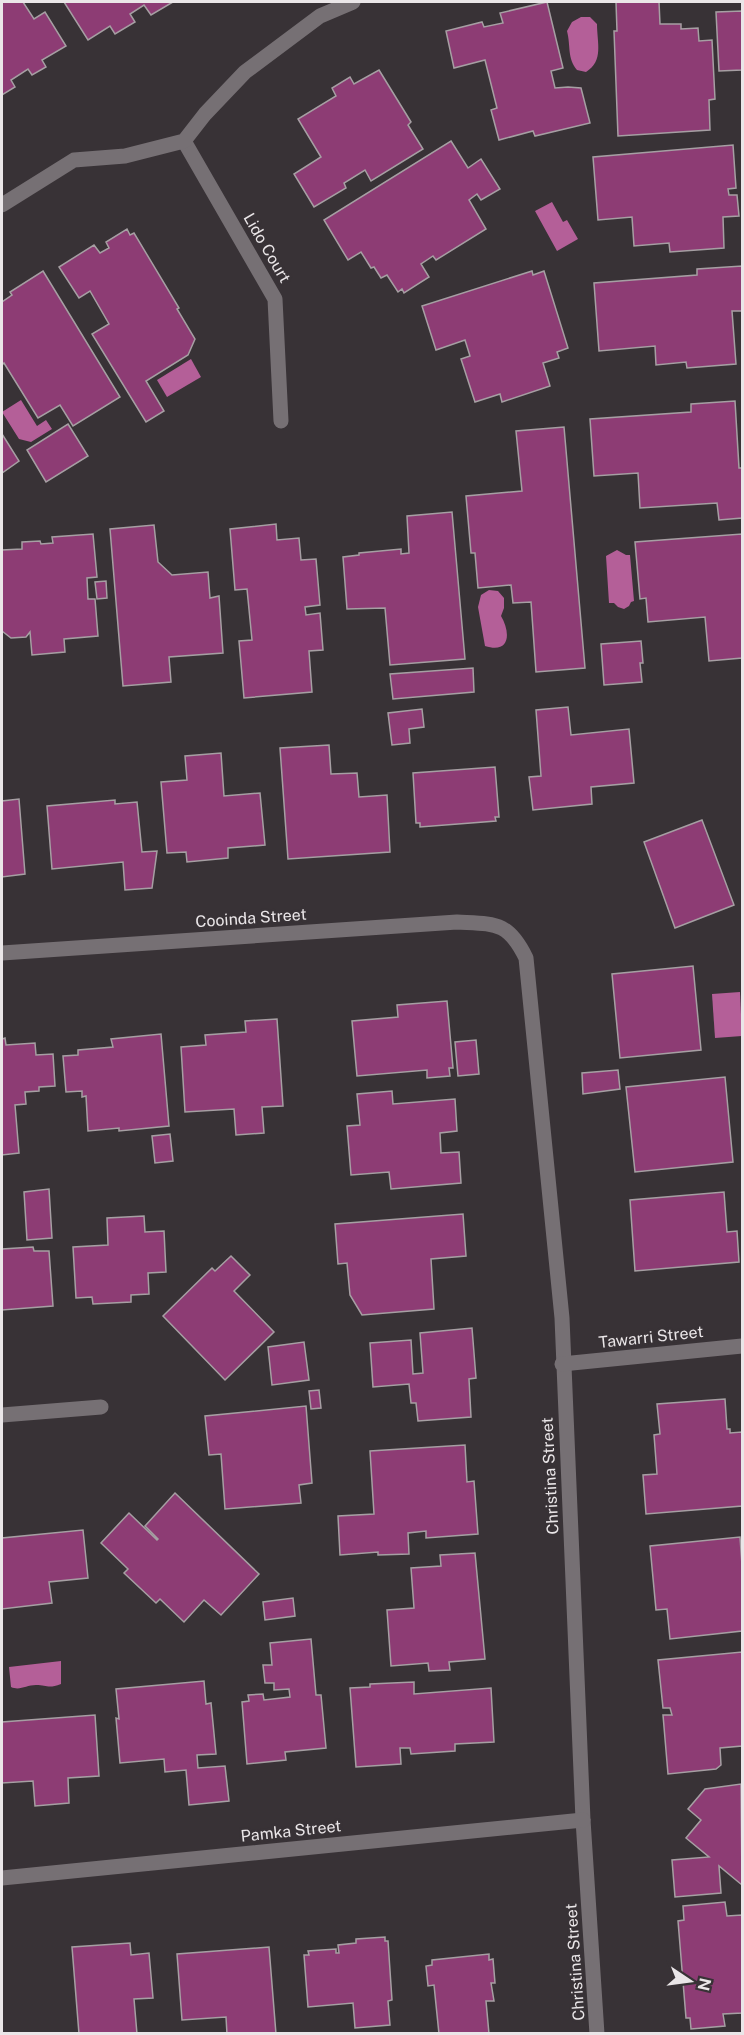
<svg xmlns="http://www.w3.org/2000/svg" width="744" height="2035" font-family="'Public Sans',sans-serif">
<rect width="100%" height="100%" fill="#383236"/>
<g fill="#b45f98">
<path d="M581,17H590L597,24C597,43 604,61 586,72L577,70C567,58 571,47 567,31L572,22Z"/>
<polygon points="552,202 563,222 567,220 578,239 557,251 535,211"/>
<polygon points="191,359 201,377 167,397 157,380"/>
<polygon points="21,400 37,426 46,420 52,429 31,442 19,439 2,412"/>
<polygon points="617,550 626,555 630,555 634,601 631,602 629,606 624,609 618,607 614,603 609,603 606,556"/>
<path d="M489,590L498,591L504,598V608L501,616C511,633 510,654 485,646L478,607L481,595Z"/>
<polygon points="740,992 742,1036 715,1038 712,994"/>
<path d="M61,1661V1684C48,1689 47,1685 36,1685C26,1685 20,1691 11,1687L9,1667Z"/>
</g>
<g fill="#8d3c74" stroke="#a69fa3" stroke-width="1.5">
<polygon points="2,2 23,2 34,19 45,12 66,46 42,60 46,67 32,75 28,69 11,80 15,87 2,95"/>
<polygon points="64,2 173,2 151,15 144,5 130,14 135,22 115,34 110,26 88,40"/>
<polygon points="547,2 563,68 551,71 555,88 568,87 581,88 590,123 535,136 533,131 499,140 491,110 497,108 485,60 454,68 446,31 482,22 484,27 503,23 500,13"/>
<polygon points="616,2 659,2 660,24 681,24 681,29 698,28 699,41 712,40 715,99 709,100 710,130 618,136 614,31 617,31"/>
<polygon points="742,11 742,70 719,71 716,12"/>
<polygon points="379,70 411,122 408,125 423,149 371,181 365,170 344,183 346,188 314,207 294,174 321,157 298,119 336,96 332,88 350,77 354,84"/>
<polygon points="451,141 468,168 481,159 500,189 481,200 477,194 469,200 486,229 436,260 433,256 421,264 429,277 404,293 402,289 398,292 387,275 381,278 374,267 371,268 361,252 348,260 324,220"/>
<polygon points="733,145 736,188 728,189 729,195 737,195 739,216 723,217 724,248 670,252 669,243 634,246 632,217 598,220 593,157"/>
<polygon points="127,229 130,235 134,233 179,308 177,309 195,339 188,355 146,381 164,411 146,422 92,334 109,324 90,291 79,298 59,267 94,245 100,253 109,248 106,242"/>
<polygon points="742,266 742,311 732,311 736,364 687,368 686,362 656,365 655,346 599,351 594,283 697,275 697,269"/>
<polygon points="43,271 120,397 73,426 60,405 38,418 4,363 2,365 2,302 12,295 10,292"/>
<polygon points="532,271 533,275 544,271 568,348 557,352 559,358 543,363 550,386 502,402 500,394 475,402 461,359 470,356 465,340 436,350 422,306"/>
<polygon points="735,401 739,468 742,468 742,518 719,520 717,503 640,508 638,473 594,476 590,419 691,412 691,404"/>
<polygon points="68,424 88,456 46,482 27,450"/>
<polygon points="564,427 585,668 536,672 531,602 513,603 511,585 478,588 475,553 471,553 466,496 522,491 516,431"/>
<polygon points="2,434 19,461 2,473"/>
<polygon points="452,512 465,659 390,665 385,608 347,609 343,557 359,555 359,553 401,549 401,554 409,553 407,516"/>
<polygon points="276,524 277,540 299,538 301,560 316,559 320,605 305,607 306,615 320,613 323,650 309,651 312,692 244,698 239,641 252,640 247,589 235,590 230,529"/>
<polygon points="154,525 158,562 172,575 208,572 210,598 219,596 223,653 169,657 171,682 123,686 110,529"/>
<polygon points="93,534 97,577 87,578 88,599 95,599 98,636 64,639 65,652 32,655 30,632 26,637 11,638 2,631 2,550 22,549 22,542 40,541 41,544 53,543 52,537"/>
<polygon points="742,534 742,658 709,661 705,617 648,622 646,598 640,599 635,542"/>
<polygon points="106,581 107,598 97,599 95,582"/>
<polygon points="641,641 643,663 640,663 642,682 604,685 601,644"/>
<polygon points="473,668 474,692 393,699 390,674"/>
<polygon points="568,707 571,735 629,729 634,783 591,787 592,804 533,810 529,777 541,776 536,710"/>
<polygon points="422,709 424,727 409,729 410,743 392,745 388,713"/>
<polygon points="329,745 331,774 357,773 359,797 387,795 390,852 288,859 280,748"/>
<polygon points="221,753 224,796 260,793 265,845 228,848 228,858 187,862 186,852 167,853 161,782 187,780 185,756"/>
<polygon points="495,767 499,817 495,817 496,821 420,827 420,823 416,823 413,773"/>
<polygon points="19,799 25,874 2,877 2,801"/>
<polygon points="115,800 115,804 137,802 142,852 157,851 152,888 125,890 123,862 52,869 47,806"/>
<polygon points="702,820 734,905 675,928 644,842"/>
<polygon points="693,966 701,1050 620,1058 612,974"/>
<polygon points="447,1001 453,1068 449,1068 450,1076 427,1078 427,1070 357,1076 352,1021 398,1017 397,1005"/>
<polygon points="277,1019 283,1106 262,1107 264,1133 236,1135 234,1109 185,1112 181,1047 206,1045 205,1035 246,1032 245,1021"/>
<polygon points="161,1034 169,1126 119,1131 119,1128 88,1131 86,1096 82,1097 82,1091 66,1092 63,1056 78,1055 78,1050 113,1047 111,1039"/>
<polygon points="5,1038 6,1045 35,1043 36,1055 53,1054 55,1086 39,1087 39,1091 25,1092 26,1104 15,1105 19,1153 2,1155 2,1039"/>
<polygon points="476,1040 479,1074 458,1076 455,1042"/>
<polygon points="618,1070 620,1089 583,1094 582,1073"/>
<polygon points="725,1077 733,1162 635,1172 626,1087"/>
<polygon points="392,1091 393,1104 455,1099 457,1131 440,1133 441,1153 459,1152 461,1183 391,1189 389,1172 351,1175 347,1126 360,1125 357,1094"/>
<polygon points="170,1134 173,1161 155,1163 152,1136"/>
<polygon points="49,1189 52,1238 27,1240 24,1192"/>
<polygon points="724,1192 727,1232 737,1231 739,1262 635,1271 630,1200"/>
<polygon points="463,1214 466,1256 431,1259 434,1309 362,1315 350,1295 347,1263 338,1264 335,1224"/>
<polygon points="144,1216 145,1232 164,1231 166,1272 148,1273 149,1294 131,1295 131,1302 93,1304 92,1297 76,1298 73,1247 108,1245 107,1218"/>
<polygon points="33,1247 34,1251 49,1251 53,1306 2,1310 2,1249"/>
<polygon points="231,1256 250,1275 234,1291 274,1332 225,1380 163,1316 212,1268 215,1271"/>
<polygon points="472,1328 476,1378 469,1379 471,1417 418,1421 416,1403 411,1403 409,1384 373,1387 370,1343 411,1340 413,1374 423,1373 420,1333"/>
<polygon points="304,1342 309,1380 272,1385 268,1347"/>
<polygon points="319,1390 321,1408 311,1409 309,1391"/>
<polygon points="725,1399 727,1429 730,1429 730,1433 742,1432 742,1506 646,1514 643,1475 657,1474 654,1435 660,1434 657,1404"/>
<polygon points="306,1406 312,1483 299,1485 301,1503 225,1509 221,1454 209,1455 205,1416"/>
<polygon points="465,1445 467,1482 474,1481 478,1534 426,1538 426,1531 408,1533 409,1554 378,1555 378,1552 340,1555 338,1516 374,1514 370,1451"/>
<polygon points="175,1493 259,1574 221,1615 204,1600 184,1622 160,1599 156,1603 124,1573 128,1569 101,1543 129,1513 157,1540 158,1539 145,1526"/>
<polygon points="83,1530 88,1578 49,1582 52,1603 2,1609 2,1538"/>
<polygon points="740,1537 742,1565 742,1631 670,1639 667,1609 656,1610 650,1546"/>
<polygon points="475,1553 485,1659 449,1662 450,1670 429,1671 428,1663 391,1666 387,1610 414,1608 411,1568 441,1566 440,1555"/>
<polygon points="293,1598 295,1616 265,1620 263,1602"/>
<polygon points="311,1639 316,1695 321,1695 326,1748 285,1752 286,1760 247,1764 242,1702 249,1701 248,1695 263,1694 264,1700 290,1697 289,1689 274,1690 274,1683 265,1683 263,1665 272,1665 270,1643"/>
<polygon points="742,1652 742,1746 720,1748 721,1765 716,1769 668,1774 663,1715 672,1715 670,1708 663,1708 658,1660"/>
<polygon points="204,1681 206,1704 211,1703 216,1754 197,1755 198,1768 225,1766 229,1801 189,1805 186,1770 165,1772 164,1759 120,1763 116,1718 119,1719 116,1689"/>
<polygon points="414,1682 414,1694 491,1688 494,1742 455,1744 455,1751 411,1754 410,1748 400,1748 401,1764 356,1767 350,1688 370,1687 370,1684"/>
<polygon points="95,1715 99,1776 68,1778 69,1803 35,1806 33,1781 2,1783 2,1722"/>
<polygon points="741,1784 742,1885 719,1866 721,1893 675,1897 672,1860 709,1857 686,1838 701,1820 688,1809 705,1789"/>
<polygon points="725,1902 727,1916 742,1915 742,2013 723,2014 725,2026 691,2029 690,2018 686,2018 678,1921 684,1920 683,1906"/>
<polygon points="385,1937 385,1941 388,1941 392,2000 388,2001 390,2025 355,2028 353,2003 308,2007 304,1955 309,1955 308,1951 336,1949 336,1953 339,1953 338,1945 356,1943 356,1939"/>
<polygon points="130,1943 131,1955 149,1953 153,1998 134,1999 137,2034 79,2034 72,1947"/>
<polygon points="269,1947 276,2034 227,2034 226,2017 182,2020 177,1954"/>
<polygon points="489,1954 489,1960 493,1959 495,1983 491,1983 494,2001 486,2001 489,2034 439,2034 434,1985 428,1986 426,1966 432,1965 432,1960"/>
</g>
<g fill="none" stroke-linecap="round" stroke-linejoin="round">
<g stroke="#767074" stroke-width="15">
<polyline points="184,141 275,299 281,421"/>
<polyline points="2,205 74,160 125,156 184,141 205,114 245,72 320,16 353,2"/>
<path d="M2,953L457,922C495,924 508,921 526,958L562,1318L583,1820L597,2034"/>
<polyline points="562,1364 742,1346"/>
<polyline points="2,1415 101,1407"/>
<polyline points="2,1878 583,1820"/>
</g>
</g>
<g text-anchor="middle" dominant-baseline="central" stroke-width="5" stroke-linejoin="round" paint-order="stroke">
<g font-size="16" fill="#eae6e8" stroke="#383236">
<text transform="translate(267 248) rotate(60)">Lido Court</text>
<text transform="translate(251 918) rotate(-4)">Cooinda Street</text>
<text transform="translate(651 1337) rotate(-6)">Tawarri Street</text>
<text transform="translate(550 1476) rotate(-93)">Christina Street</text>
<text transform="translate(291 1831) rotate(-6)">Pamka Street</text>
<text transform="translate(575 1962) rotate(-94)">Christina Street</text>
</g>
</g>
<rect width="744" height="2035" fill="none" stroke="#eae6e8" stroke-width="6"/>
<g transform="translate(690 1981) rotate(103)" stroke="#383236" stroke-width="4.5" paint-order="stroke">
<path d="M0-4.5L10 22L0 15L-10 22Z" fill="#eae6e8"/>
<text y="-9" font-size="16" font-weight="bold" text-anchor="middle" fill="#eae6e8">N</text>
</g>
</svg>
